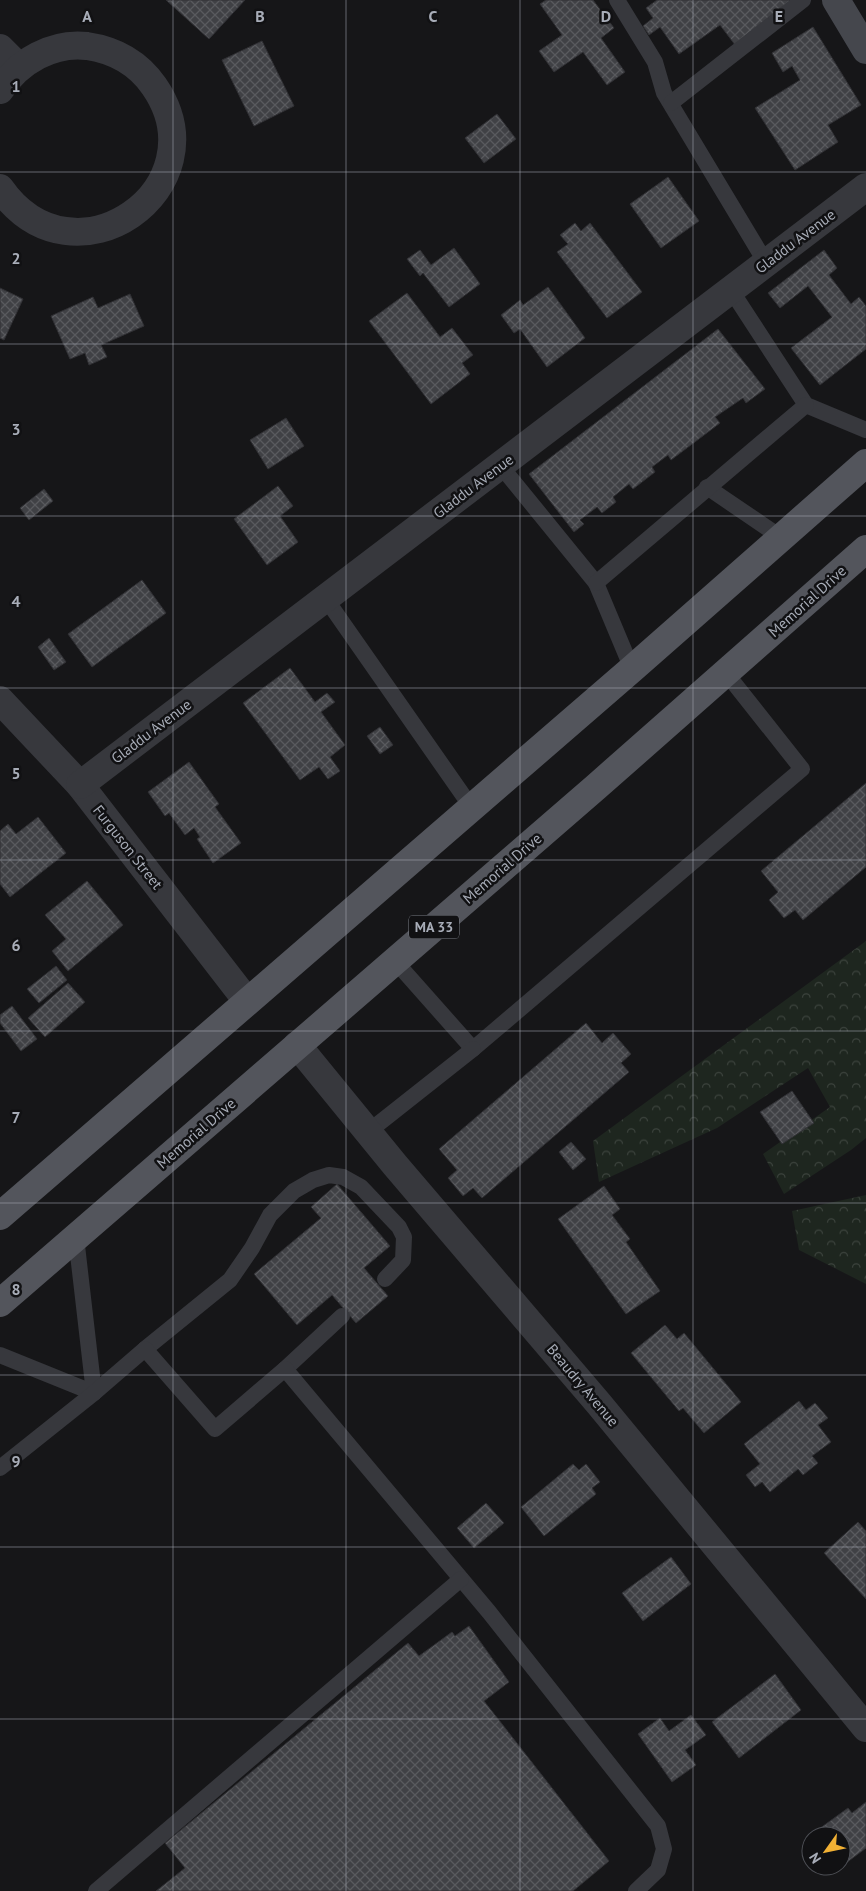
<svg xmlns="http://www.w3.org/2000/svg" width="866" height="1891" font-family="'PT Sans',sans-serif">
<defs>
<pattern id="forest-crowns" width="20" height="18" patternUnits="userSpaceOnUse" patternTransform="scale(1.25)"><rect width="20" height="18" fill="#1e261f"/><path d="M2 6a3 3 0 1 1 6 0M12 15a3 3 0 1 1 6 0" fill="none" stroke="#3c433d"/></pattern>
<pattern id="building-cross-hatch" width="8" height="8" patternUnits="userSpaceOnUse" patternTransform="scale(1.25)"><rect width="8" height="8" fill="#404145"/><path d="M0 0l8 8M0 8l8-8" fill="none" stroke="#595a5e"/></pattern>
</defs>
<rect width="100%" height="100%" fill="#161618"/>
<g fill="url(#forest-crowns)">
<polygon points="866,941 866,1138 851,1150 784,1194 763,1154 830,1107 808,1068 717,1128 599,1182 593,1141"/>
<polygon points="866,1195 866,1284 799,1250 792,1211"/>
</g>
<g fill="url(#building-cross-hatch)" stroke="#303034">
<polygon points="166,0 245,0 209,39"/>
<polygon points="546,0 593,0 614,28 601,38 625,72 607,85 583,52 554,72 539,51 562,35 540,4"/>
<polygon points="657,0 789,0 793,5 742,54 720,25 679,54 660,27 649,35 643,26 653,18 646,8"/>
<polygon points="813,27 861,105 828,125 838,142 795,170 755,108 800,80 792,66 783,72 772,53"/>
<polygon points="262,41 294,106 254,126 222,60"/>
<polygon points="497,114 516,139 484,163 465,138"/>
<polygon points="668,177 699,221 661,248 630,204"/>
<polygon points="575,223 581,231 590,223 642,292 607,318 557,252 568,244 560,235"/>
<polygon points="454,248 480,284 449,307 423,273 420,276 407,259 420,250 431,265"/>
<polygon points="824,250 837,268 829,275 851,304 859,297 866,306 866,349 820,385 791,348 832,317 808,286 780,308 768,293"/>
<polygon points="548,287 585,338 547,367 520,329 514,333 501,315 520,300 523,305"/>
<polygon points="0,288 23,299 4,340 0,338"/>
<polygon points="407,293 440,337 452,328 473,355 462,363 470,374 431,404 369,321"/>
<polygon points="130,294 144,326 101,345 107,357 89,365 85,353 70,359 51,316 93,297 98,308"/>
<polygon points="718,329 765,389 746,403 743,398 715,417 720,423 671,460 668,455 652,467 655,472 633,489 629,484 613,497 616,502 602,513 597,507 580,520 584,524 574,532 529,474"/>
<polygon points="286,418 304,446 268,469 250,440"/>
<polygon points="278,486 293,506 280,516 298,542 267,565 234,519"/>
<polygon points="44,489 53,501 29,520 20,508"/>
<polygon points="142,580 166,613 92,667 68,634"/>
<polygon points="49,638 66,662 54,670 38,647"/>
<polygon points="290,668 315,702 327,693 335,702 321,712 345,745 330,757 340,771 328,779 319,767 300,780 243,703"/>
<polygon points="380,727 393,745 380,754 367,736"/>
<polygon points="189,762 219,804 215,807 241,843 213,863 197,839 200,837 194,828 185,835 169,813 165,816 148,792"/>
<polygon points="866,783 866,867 803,920 795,910 784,918 769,900 778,892 761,871"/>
<polygon points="38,817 66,853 10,897 0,884 0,831 8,824 16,834"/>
<polygon points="87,881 123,925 68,971 52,951 66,939 45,915"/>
<polygon points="56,966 67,980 39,1003 27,989"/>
<polygon points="68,983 85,1002 45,1037 28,1018"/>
<polygon points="12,1006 37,1039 21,1051 0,1023 0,1015"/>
<polygon points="586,1023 602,1043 613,1033 631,1054 621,1063 629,1072 482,1198 473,1188 463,1196 448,1178 457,1170 439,1149"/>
<polygon points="792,1091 814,1123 782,1144 760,1112"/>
<polygon points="571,1142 586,1159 573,1170 559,1152"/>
<polygon points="337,1184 390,1246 364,1268 388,1296 356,1323 332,1295 297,1325 254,1274 321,1218 311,1207"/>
<polygon points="604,1186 620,1209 612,1215 630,1239 626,1242 660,1291 626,1314 558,1219"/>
<polygon points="665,1325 677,1339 684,1333 741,1402 704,1433 683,1408 679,1411 631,1353"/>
<polygon points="799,1401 806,1410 815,1403 828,1418 818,1425 831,1442 812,1456 818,1463 803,1475 798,1469 770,1492 762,1482 755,1487 746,1475 760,1464 744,1444"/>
<polygon points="573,1464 579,1470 586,1464 600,1482 592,1488 596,1494 544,1536 521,1507"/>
<polygon points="486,1503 504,1523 474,1548 457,1528"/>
<polygon points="858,1522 866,1531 866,1599 824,1553"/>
<polygon points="671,1557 691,1584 643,1621 622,1593"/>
<polygon points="469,1626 509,1682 484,1701 609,1861 573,1891 156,1891 185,1868 165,1843 408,1643 419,1656 452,1632 455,1636"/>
<polygon points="775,1674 801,1710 739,1758 712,1722"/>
<polygon points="691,1715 706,1735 685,1750 696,1765 672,1782 638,1734 660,1718 669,1731"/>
<polygon points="866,1802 866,1848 834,1872 830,1866 841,1866 841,1836 811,1836 811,1840 808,1837 848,1808 852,1813"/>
</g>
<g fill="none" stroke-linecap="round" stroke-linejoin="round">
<g stroke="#37383d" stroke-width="16">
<polyline points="617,0 655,62 664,93 766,263"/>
<polyline points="671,103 803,0"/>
<polyline points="731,290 806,405 866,430"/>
<polyline points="500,465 596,583 632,669"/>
<polyline points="707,487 782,538"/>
<polyline points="596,583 806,405"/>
<polyline points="326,599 472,808"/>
<polyline points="395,961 473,1049 802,769 726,673"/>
<polyline points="368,1132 473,1049"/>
<polyline points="145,1349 230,1280 252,1248 270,1215 294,1191 313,1180 329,1175 343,1177 361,1187 399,1227 404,1237 403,1260 385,1279"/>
<polyline points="0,1355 94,1393 76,1237"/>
<polyline points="285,1369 342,1316"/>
<polyline points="0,1468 94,1393 145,1349 215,1429 285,1369 489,1612 658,1826 664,1849 658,1870 636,1891"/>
<polyline points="96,1891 461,1579"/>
</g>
<g stroke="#37383d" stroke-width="28">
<polyline points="0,48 19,67"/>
<path d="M0,90C19,61 53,42 87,46C114,50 138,63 154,86C224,187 74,294 0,188"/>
<polyline points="0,700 80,785 247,1001"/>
<polyline points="80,785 866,187"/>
<polyline points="297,1045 395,1165 599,1404 866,1728"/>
</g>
<polyline stroke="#45474d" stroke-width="28" points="836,0 866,50"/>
<g stroke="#53555c" stroke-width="28">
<polyline points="0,1216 632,669 866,463"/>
<polyline points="0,1303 596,787 866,549"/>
</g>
</g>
<path fill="none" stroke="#a8adb8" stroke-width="1" stroke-opacity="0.55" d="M173,0V1891M346,0V1891M520,0V1891M693,0V1891M0,172H866M0,344H866M0,516H866M0,688H866M0,860H866M0,1031H866M0,1203H866M0,1375H866M0,1547H866M0,1719H866"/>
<g text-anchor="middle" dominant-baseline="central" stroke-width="5" stroke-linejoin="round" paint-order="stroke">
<rect fill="#111113" stroke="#7b7e86" stroke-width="1" x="409" y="915.5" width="50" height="23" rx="4"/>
<g font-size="14" font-weight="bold" fill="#a8adb8">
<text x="434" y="927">MA 33</text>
</g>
<g font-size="15" fill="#a8adb8" stroke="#111113">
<text transform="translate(795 241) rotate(-37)">Gladdu Avenue</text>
<text transform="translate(473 486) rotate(-37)">Gladdu Avenue</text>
<text transform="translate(807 601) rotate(-42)">Memorial Drive</text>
<text transform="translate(151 731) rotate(-37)">Gladdu Avenue</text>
<text transform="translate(128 847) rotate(52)">Furguson Street</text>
<text transform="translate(502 868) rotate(-41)">Memorial Drive</text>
<text transform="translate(196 1133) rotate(-41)">Memorial Drive</text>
<text transform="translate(583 1385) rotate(50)">Beaudry Avenue</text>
</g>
</g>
<g font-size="16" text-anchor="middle" font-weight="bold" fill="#a8adb8" stroke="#111113" stroke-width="5" stroke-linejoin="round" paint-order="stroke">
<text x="87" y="22">A</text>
<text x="260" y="22">B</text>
<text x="433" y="22">C</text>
<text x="606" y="22">D</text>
<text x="779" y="22">E</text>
<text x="16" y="92">1</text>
<text x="16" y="264">2</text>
<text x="16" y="435">3</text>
<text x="16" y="607">4</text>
<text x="16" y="779">5</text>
<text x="16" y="951">6</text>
<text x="16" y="1123">7</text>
<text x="16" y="1295">8</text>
<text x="16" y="1467">9</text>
</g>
<g transform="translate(826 1851) rotate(237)"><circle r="24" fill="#111113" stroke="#4d4f55"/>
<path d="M0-4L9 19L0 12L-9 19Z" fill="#f2b134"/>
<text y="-8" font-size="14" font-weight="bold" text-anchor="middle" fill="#a8adb8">N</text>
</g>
</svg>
